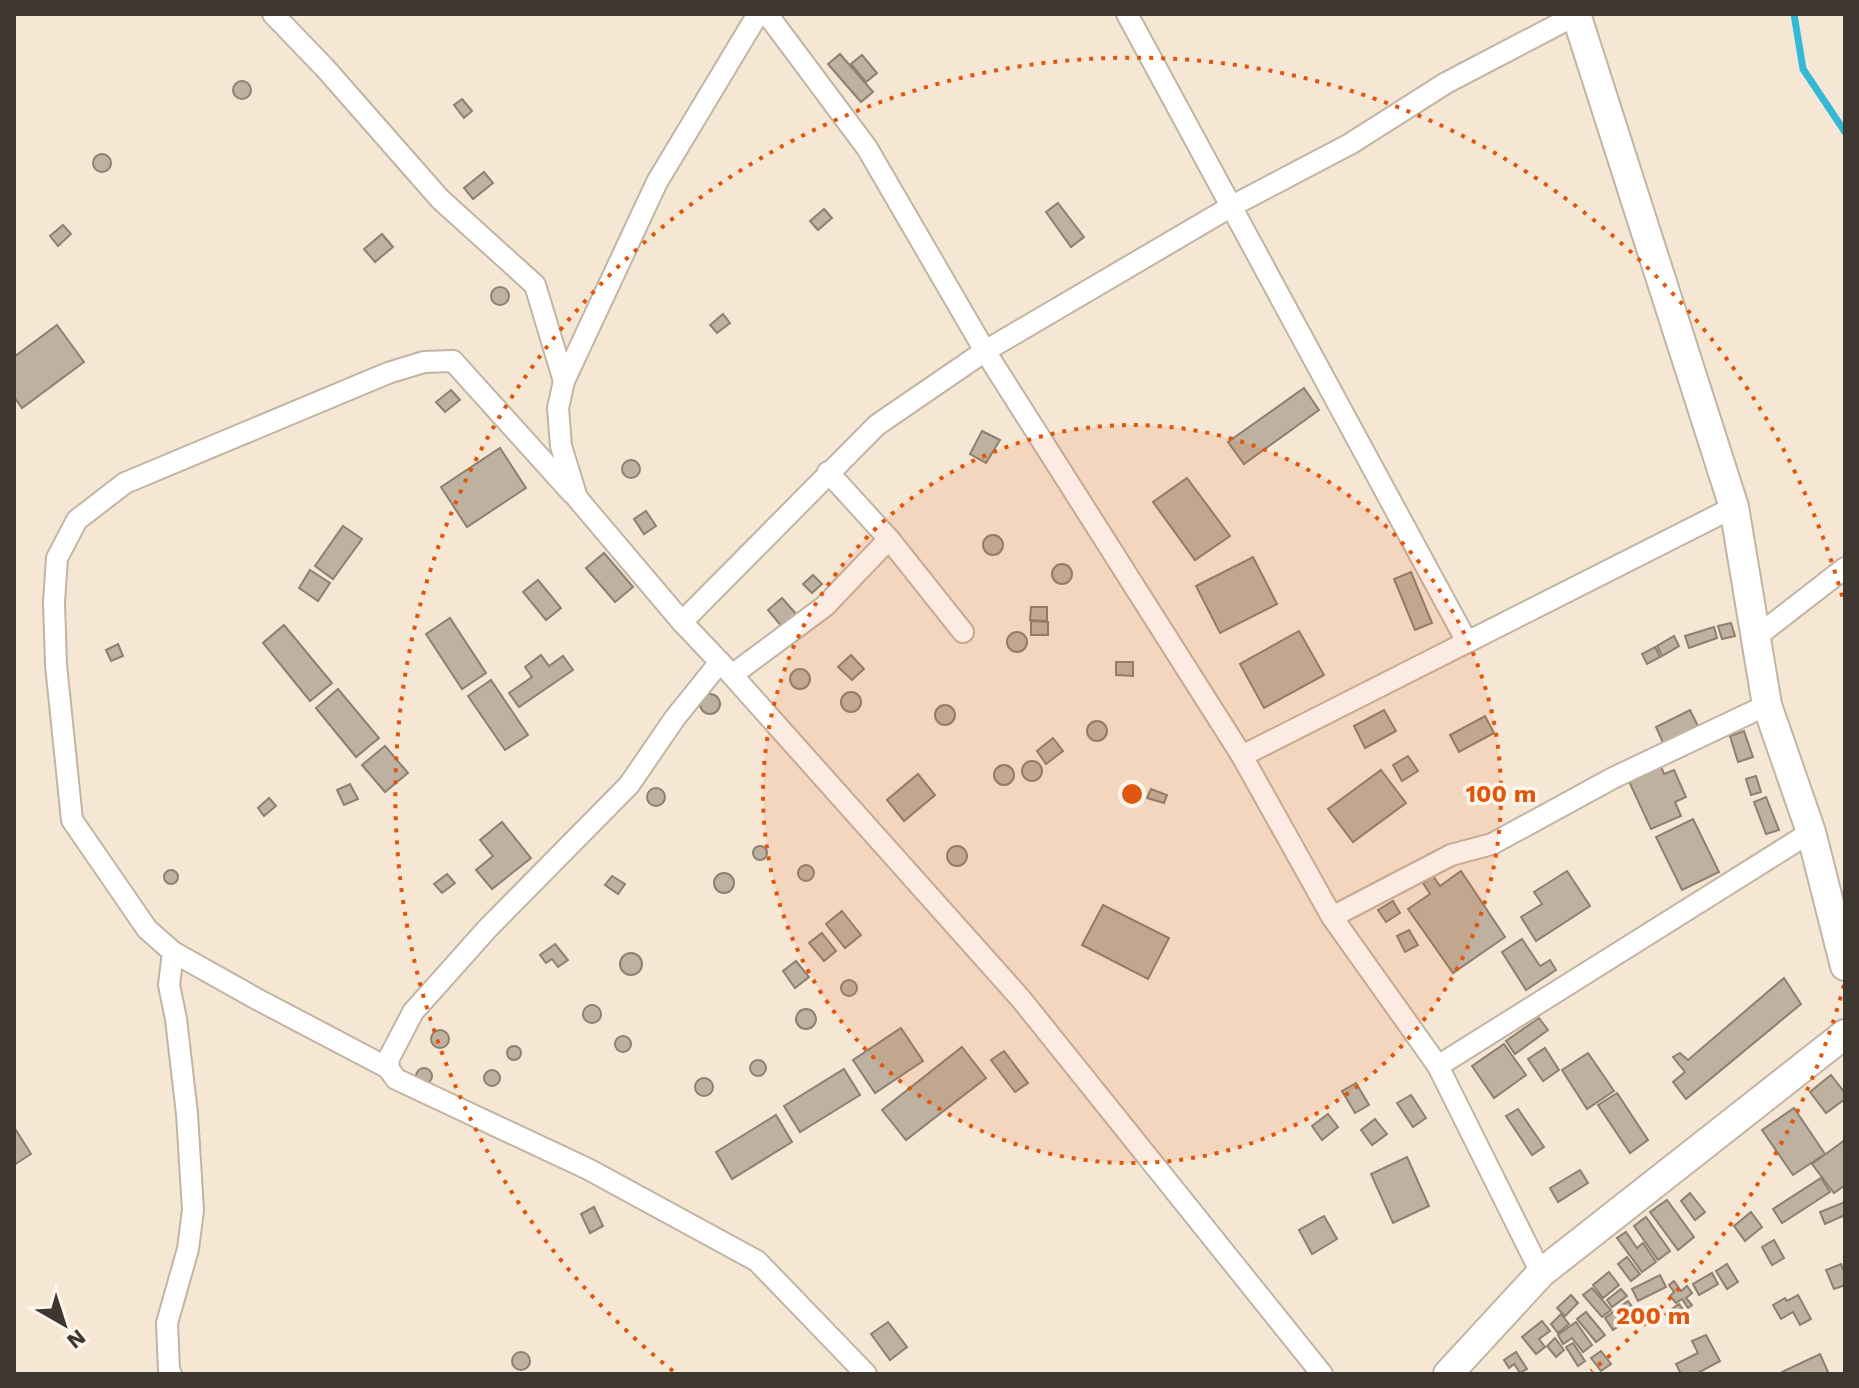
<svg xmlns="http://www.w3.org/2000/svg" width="1859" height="1388" font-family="'Work Sans',sans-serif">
<rect width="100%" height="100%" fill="#f6e7d5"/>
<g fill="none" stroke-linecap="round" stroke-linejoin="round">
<polyline stroke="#35b8d3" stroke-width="7" points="1794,14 1803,69 1845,132"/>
</g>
<g fill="#bfb1a0" stroke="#8d8070" stroke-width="2">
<polygon points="840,54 873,92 861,102 828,64"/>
<polygon points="862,55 877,73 866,82 851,64"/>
<circle cx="242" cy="90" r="9"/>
<polygon points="462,99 472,111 464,118 454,105"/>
<circle cx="102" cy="163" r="9"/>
<polygon points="484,172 493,183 473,199 464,188"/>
<polygon points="1058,203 1084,237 1071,247 1046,212"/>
<polygon points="824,209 832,218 818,230 810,221"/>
<polygon points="63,225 71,234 58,246 50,236"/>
<polygon points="382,234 393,247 375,262 364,249"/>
<circle cx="500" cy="296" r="9"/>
<polygon points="723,314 730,323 717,333 710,325"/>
<polygon points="57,325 84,362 22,408 14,397 14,357"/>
<polygon points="1304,388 1319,410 1244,464 1228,442"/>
<polygon points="451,390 460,400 445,412 436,402"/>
<polygon points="982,431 1000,440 986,463 970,454"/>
<polygon points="500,448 526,488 467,527 441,487"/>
<circle cx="631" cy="469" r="9"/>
<polygon points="1187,478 1230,536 1195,560 1153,502"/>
<polygon points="646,511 656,526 644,534 634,519"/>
<polygon points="343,526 362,539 333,579 315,566"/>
<circle cx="993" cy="545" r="10"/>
<polygon points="604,553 633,587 615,602 586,568"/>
<polygon points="1253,557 1277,604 1220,633 1196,586"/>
<circle cx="1062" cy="574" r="10"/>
<polygon points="310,570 330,583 318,601 299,588"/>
<polygon points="1411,572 1432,623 1415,630 1394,579"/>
<polygon points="813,575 822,584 812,593 803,584"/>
<polygon points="538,580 561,608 546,620 523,592"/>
<polygon points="782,598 797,615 783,628 768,610"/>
<polygon points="1031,607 1047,607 1047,621 1030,620"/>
<polygon points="450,618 486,673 462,689 426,634"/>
<polygon points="1031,621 1048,622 1048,635 1031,635"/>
<polygon points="1731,623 1735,636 1722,639 1718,626"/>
<polygon points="284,625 332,683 310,701 263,643"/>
<polygon points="1714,627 1717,638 1689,648 1685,636"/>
<polygon points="1299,631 1324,675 1264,708 1240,664"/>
<circle cx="1017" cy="642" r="10"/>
<polygon points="1674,636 1679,646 1662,656 1657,646"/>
<polygon points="118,644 123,656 111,661 106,650"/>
<polygon points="1655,647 1660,657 1647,664 1642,654"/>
<polygon points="541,655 549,666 563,656 573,670 519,707 509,693 532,677 525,667"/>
<polygon points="851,655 864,669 852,680 838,667"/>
<polygon points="1116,662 1133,662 1133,676 1116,675"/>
<circle cx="800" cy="679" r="10"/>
<polygon points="491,680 528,735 505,750 468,696"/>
<polygon points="338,689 379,738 356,757 316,708"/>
<circle cx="851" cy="702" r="10"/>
<circle cx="710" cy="704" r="10"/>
<circle cx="945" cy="715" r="10"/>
<polygon points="1384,710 1396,731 1365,748 1354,726"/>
<polygon points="1690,710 1699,728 1664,745 1656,727"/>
<polygon points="1485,716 1494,733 1459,752 1450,735"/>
<circle cx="1097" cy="731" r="10"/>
<polygon points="1744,731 1753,757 1738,762 1730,736"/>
<polygon points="1053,738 1063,751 1046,764 1037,751"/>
<polygon points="385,746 408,773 385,792 362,765"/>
<polygon points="1408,756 1418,771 1402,781 1393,765"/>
<circle cx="1032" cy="771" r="10"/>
<polygon points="1659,762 1664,774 1674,770 1686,797 1675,802 1681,816 1651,829 1627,777"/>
<circle cx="1004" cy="775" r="10"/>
<polygon points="1381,770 1406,803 1353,842 1328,809"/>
<polygon points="918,774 935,795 904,821 887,800"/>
<polygon points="1756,776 1761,792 1751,795 1746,779"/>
<polygon points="350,784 358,799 344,805 337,790"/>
<circle cx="656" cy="797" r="9"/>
<polygon points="1151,789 1167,795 1164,803 1147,798"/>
<polygon points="1766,797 1779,830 1766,834 1754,802"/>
<polygon points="269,798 276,806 264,816 258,808"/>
<polygon points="1693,819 1719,872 1682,890 1656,837"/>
<polygon points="502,822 531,858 492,889 476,870 493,856 480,840"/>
<circle cx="760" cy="853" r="7"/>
<circle cx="957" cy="856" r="10"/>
<circle cx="806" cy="873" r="8"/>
<circle cx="171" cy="877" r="7"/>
<polygon points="1461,871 1505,937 1453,973 1408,909 1430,894 1423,883 1433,876 1440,886"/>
<polygon points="1567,871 1590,906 1536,941 1521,917 1542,904 1534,892"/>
<circle cx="724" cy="883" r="10"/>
<polygon points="447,874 455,883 442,893 434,884"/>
<polygon points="612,876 625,884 618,894 605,885"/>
<polygon points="1393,901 1400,913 1386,922 1378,910"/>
<polygon points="1103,905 1169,938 1148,979 1082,945"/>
<polygon points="842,911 861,935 845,948 826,924"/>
<polygon points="1409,930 1418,945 1405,952 1397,936"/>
<polygon points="822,933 836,951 824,961 809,943"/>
<polygon points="1522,939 1540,966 1550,960 1556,970 1526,990 1502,952"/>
<polygon points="555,944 568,960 558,967 552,959 546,963 540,955"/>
<circle cx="631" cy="964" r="11"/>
<polygon points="796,961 809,977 795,988 783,971"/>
<polygon points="1784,978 1801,1004 1686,1099 1673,1082 1685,1072 1673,1057 1680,1053 1688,1060"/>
<circle cx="849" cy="988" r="8"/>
<circle cx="592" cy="1014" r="9"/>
<circle cx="806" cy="1019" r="10"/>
<polygon points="1539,1018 1548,1030 1515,1054 1506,1041"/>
<polygon points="901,1028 923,1061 875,1093 853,1060"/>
<circle cx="440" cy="1039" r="9"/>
<circle cx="623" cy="1044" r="8"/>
<polygon points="1504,1044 1526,1075 1494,1098 1472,1066"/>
<circle cx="514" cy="1053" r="7"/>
<polygon points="962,1047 986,1078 906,1140 882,1110"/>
<polygon points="1545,1048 1559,1070 1543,1081 1528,1059"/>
<polygon points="1004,1051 1028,1083 1015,1092 991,1060"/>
<polygon points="1588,1053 1614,1091 1587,1109 1562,1070"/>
<circle cx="758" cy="1068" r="8"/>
<circle cx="424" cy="1076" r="8"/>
<polygon points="844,1069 860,1095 800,1132 784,1106"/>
<circle cx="492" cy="1078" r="8"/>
<polygon points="1831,1075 1845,1093 1845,1099 1826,1113 1810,1092"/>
<circle cx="704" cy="1087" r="9"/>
<polygon points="1356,1083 1369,1105 1355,1113 1342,1091"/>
<polygon points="1617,1093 1648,1140 1630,1153 1598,1105"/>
<polygon points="1411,1095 1426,1118 1413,1127 1397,1103"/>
<polygon points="1794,1108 1825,1154 1793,1175 1762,1130"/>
<polygon points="1518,1109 1544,1147 1532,1155 1506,1116"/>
<polygon points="1328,1114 1338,1127 1322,1140 1312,1126"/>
<polygon points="776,1115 792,1142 732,1179 716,1152"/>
<polygon points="1375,1119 1387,1134 1372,1145 1361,1130"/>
<polygon points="14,1127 31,1154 14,1165"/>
<polygon points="1845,1140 1845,1185 1834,1193 1812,1164"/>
<polygon points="1407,1157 1429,1206 1393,1223 1371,1174"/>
<polygon points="1580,1170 1588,1183 1558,1202 1550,1188"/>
<polygon points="1821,1178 1830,1192 1782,1223 1773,1209"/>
<polygon points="1690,1193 1705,1212 1695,1220 1681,1201"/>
<polygon points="1667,1200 1694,1237 1678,1250 1650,1212"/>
<polygon points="1845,1202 1845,1215 1825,1224 1820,1212"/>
<polygon points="594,1207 603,1226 590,1233 581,1214"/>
<polygon points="1751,1212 1762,1227 1745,1241 1734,1226"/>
<polygon points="1324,1216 1337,1239 1312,1254 1299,1230"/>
<polygon points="1646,1217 1670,1251 1658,1260 1634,1226"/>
<polygon points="1626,1232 1637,1248 1643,1243 1656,1262 1642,1272 1617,1238"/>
<polygon points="1774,1240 1784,1258 1772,1265 1762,1247"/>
<polygon points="1627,1257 1640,1274 1631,1281 1618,1264"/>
<polygon points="1727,1264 1738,1282 1727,1289 1716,1271"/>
<polygon points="1841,1264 1845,1274 1845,1285 1834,1289 1826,1270"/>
<polygon points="1609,1272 1619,1285 1603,1298 1593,1285"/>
<polygon points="1712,1273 1718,1284 1699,1295 1693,1284"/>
<polygon points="1660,1275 1666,1287 1638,1301 1632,1289"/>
<polygon points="1674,1281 1681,1291 1687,1286 1692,1293 1686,1298 1692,1305 1688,1308 1682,1299 1676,1303 1670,1296 1674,1292 1669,1285"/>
<polygon points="1592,1288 1611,1310 1602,1317 1583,1295"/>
<polygon points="1621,1289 1627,1296 1612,1307 1607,1300"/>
<polygon points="1571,1295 1578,1303 1565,1316 1557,1308"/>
<polygon points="1798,1295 1811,1319 1800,1325 1793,1312 1781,1319 1773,1305 1785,1298 1787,1301"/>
<polygon points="1628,1301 1637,1313 1613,1330 1605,1318"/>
<polygon points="1679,1304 1685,1312 1671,1322 1665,1314"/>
<polygon points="1586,1312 1605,1335 1596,1342 1577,1319"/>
<polygon points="1561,1314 1569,1324 1558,1333 1551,1324"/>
<polygon points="1542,1321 1550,1331 1539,1339 1545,1347 1536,1354 1522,1337"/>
<polygon points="888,1322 907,1347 890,1360 871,1334"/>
<polygon points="1576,1322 1592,1345 1583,1352 1572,1338 1563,1344 1558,1335"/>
<polygon points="1706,1335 1720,1361 1696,1374 1681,1374 1676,1364 1698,1353 1692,1341"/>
<polygon points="1555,1338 1564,1350 1556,1357 1547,1346"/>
<polygon points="1573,1343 1585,1361 1578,1366 1566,1347"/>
<polygon points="1601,1351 1611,1364 1601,1371 1591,1358"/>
<circle cx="521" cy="1361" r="9"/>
<polygon points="1516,1352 1527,1369 1520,1373 1514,1364 1509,1368 1504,1360"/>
<polygon points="1820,1354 1828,1372 1823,1374 1782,1374 1782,1372"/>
</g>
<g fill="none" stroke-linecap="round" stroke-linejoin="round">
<defs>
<g id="minor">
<polyline points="273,14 325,68 440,199 535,285 564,381"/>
<polyline points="758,14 657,182 564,381 558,408 561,446 577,498 682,622 732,675 1021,999 1322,1374"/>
<polyline points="767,14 867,148 985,351 1242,756 1332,917 1438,1066 1541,1273"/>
<polyline points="1127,14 1467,642"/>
<polyline points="828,472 889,539 963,632"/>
<polyline points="682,622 877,425 985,351 1232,206 1350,144 1446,83 1576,15"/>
<polyline points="1756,637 1845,568"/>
<polyline points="720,662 675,718 629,785 488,928 413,1012 389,1058 388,1068 396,1079 588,1169 757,1261 866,1374"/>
<polyline points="732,675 825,606 889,539"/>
<polyline points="1242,756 1734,507"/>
<polyline points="1332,917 1451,855 1492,844 1613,778 1767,705"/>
<polyline points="1438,1066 1811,832"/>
<polyline points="388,1068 255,998 173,952 147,929 72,820 56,665 54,602 57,558 77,520 125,483 388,373 424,362 453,361 572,493"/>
<polyline points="171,1374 169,1370 167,1323 188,1249 193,1210 187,1114 176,1019 169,985 173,952"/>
</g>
<g id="secondary">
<polyline points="1576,14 1734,507 1767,705 1811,832 1845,966"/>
<polyline points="1448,1374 1541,1273 1845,1034"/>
</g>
</defs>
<use href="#minor" stroke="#c2b4a3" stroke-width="24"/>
<use href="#secondary" stroke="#c2b4a3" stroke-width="32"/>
<use href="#minor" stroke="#fff" stroke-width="20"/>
<use href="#secondary" stroke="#fff" stroke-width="28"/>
</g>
<circle cx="1132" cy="794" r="369" fill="#df570e" fill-opacity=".12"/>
<g fill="none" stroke="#df570e" stroke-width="4" stroke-dasharray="4 8">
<circle cx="1132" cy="794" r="369"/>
<path d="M1844 985A737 737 0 0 1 1591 1371M673 1371A737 737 0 1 1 1844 603"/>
</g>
<circle cx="1132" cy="794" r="12" fill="#df570e" stroke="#fef5eb" stroke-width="4"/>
<g font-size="24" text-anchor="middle" font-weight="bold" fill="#df570e" stroke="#fef5eb" stroke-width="7" stroke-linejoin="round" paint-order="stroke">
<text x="1501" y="802">100 m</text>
<text x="1653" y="1324">200 m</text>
</g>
<rect width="1859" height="1388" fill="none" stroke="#3d3730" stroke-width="32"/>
<g transform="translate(64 1324) rotate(141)" stroke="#fef5eb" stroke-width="6" paint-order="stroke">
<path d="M0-6L14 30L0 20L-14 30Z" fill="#3d3730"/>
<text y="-12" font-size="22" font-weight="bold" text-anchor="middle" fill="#3d3730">N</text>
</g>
</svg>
